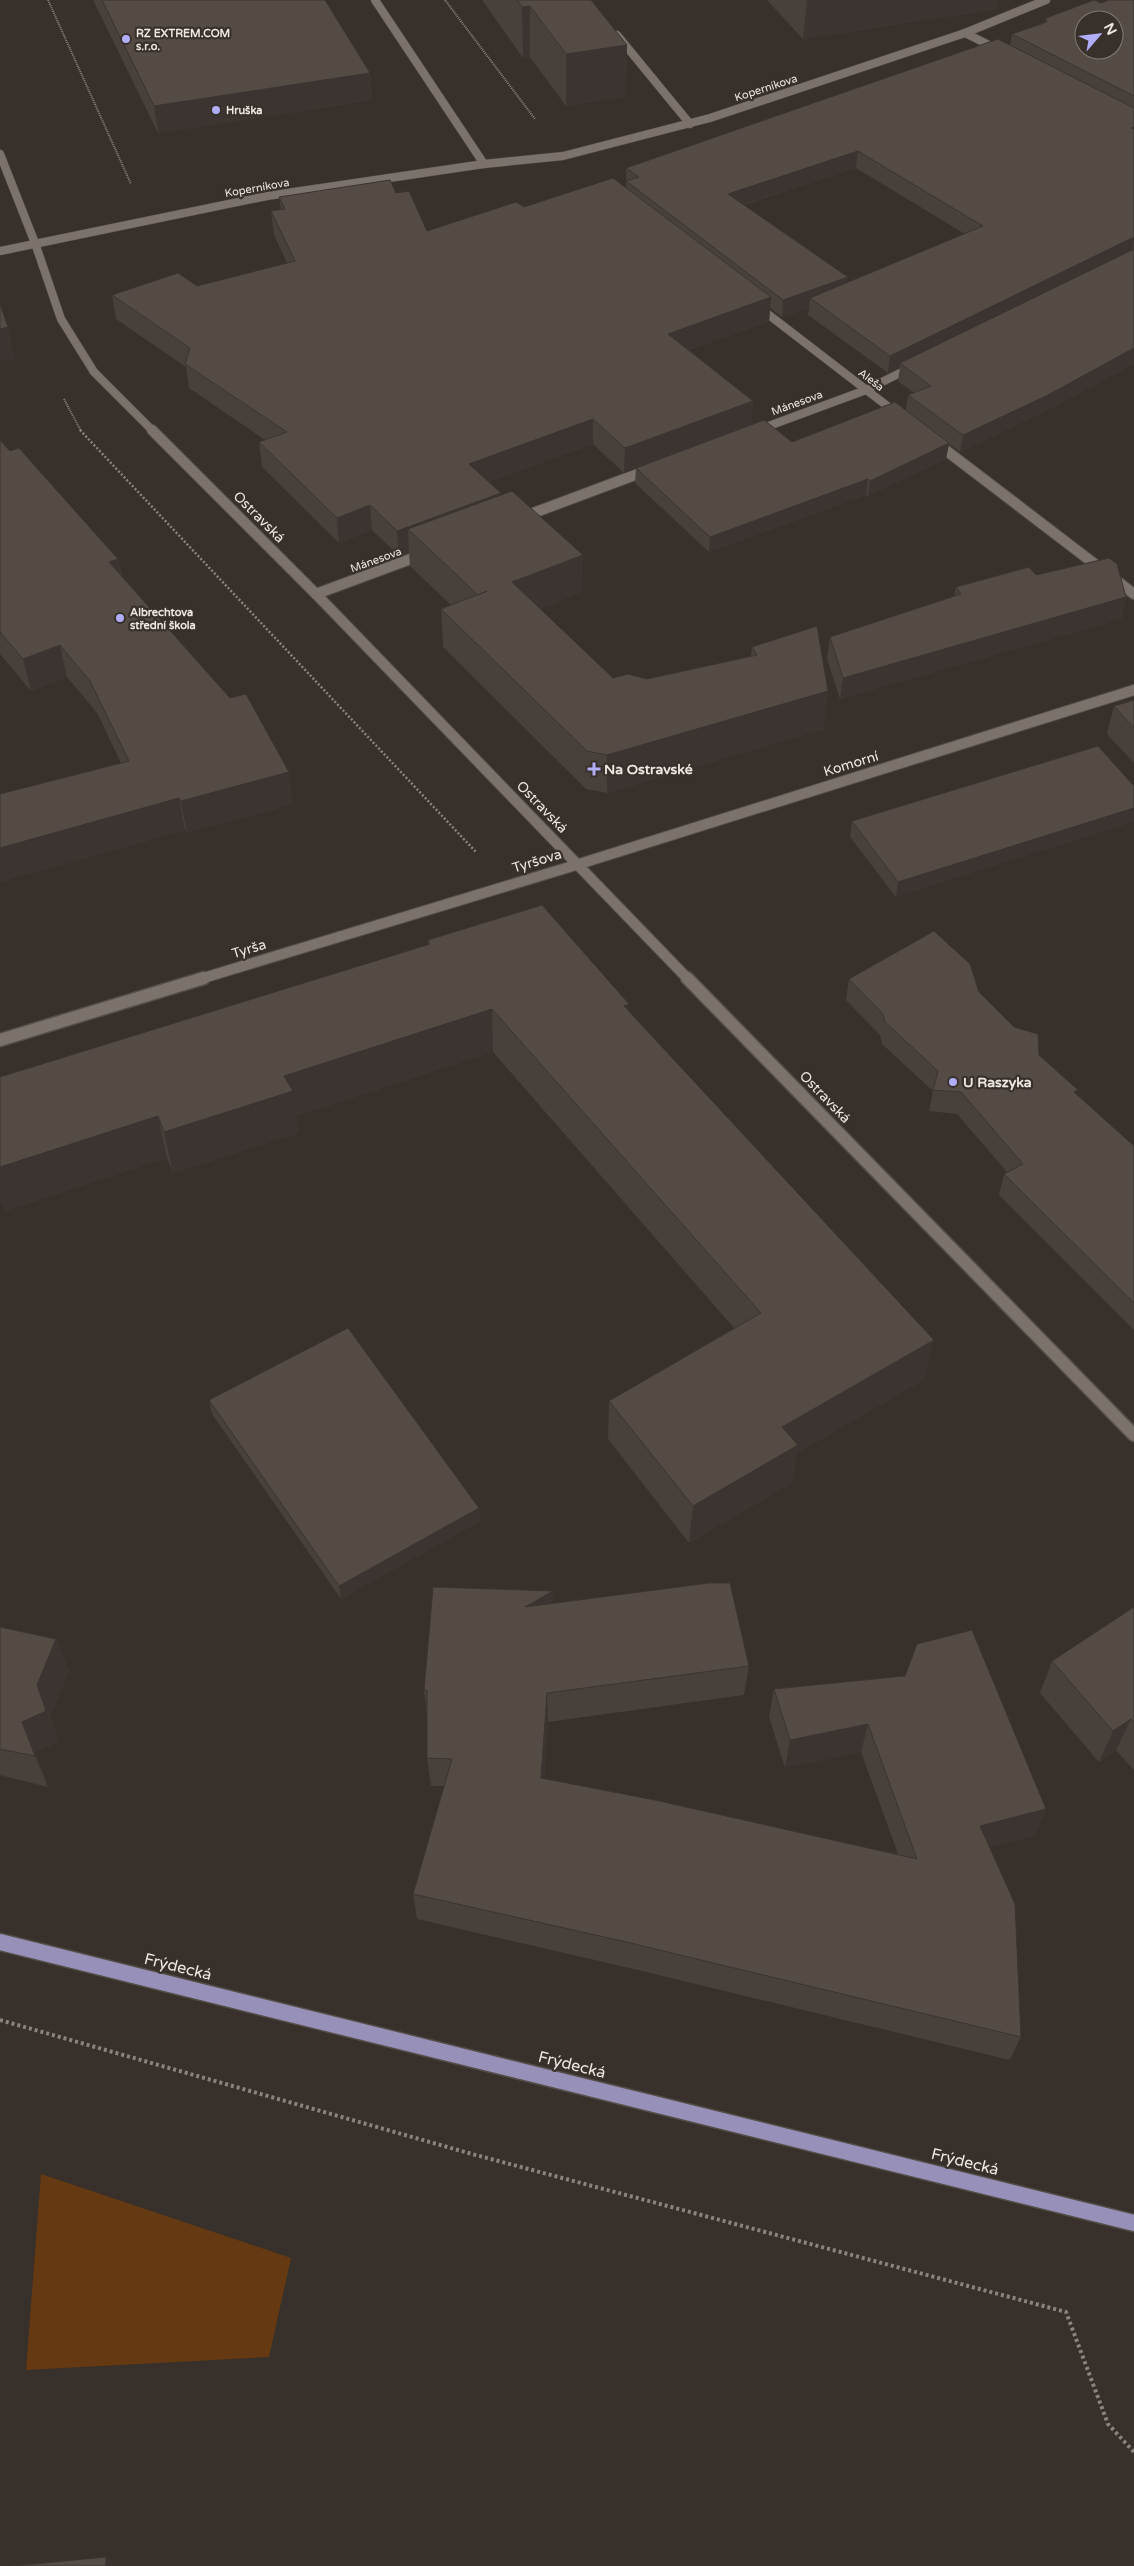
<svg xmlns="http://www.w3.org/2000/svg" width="1134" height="2566" font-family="'Varela Round',sans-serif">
<rect width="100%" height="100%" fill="#38302a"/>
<polygon fill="#653912" points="41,2174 291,2258 269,2357 26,2370"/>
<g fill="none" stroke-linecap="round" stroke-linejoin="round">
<defs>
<g id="minor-far2">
<polyline points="375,0 484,164"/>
<polyline points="965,33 999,50"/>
<polyline points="617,35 690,124"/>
<polyline points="0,154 35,243 61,319 94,372 153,431"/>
<polyline points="0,251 267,196 484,164 563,156 710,118 965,33 1046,0"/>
<polyline points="756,305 899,415"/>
<polyline points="755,431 866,390 914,366"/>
</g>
<g id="minor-far1">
<polyline points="152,430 316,594 688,979"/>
<polyline points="755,431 758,430"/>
<polyline points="935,442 1134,594"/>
<polyline points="520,518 651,469"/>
<polyline points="316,594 424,554"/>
<polyline points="200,979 576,865 1134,690"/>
</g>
<g id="minor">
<polyline points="687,978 1134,1435"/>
<polyline points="0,1040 204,978"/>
</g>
<polyline id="major" points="0,1942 1134,2223"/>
</defs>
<use href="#minor-far2" stroke="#544e49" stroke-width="9"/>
<use href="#minor-far1" stroke="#544e49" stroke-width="12"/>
<use href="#minor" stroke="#544e49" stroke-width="15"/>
<use href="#major" stroke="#544e49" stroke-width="19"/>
<g stroke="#8a847f" stroke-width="2" stroke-dasharray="1 1" stroke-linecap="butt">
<polyline points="48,0 131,184"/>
<polyline points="445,0 535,119"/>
<polyline points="64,399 81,431"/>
</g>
<polyline stroke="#8a847f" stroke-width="2.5" stroke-dasharray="2 2" stroke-linecap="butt" points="80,430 476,852"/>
<polyline stroke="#8a847f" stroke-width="4" stroke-dasharray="3 3" stroke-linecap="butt" points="0,2020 472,2154 1066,2312 1108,2424 1134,2452"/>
<use href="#minor-far2" stroke="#7b726b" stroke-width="8"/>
<use href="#minor-far1" stroke="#7b726b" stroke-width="10"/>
<use href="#minor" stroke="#7b726b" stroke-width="12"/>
<use href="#major" stroke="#9791ba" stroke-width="16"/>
</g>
<g fill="#48403b" fill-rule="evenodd">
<polygon points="93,0 325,0 370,73 372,100 158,133"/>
<polygon points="482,0 591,0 626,97 566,106 530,57 523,58"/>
<polygon points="767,0 997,0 996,9 803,39"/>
<path d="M1134,0V364L1044,412L960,452L949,444L946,459L868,496L866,495L709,552L635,483L636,468L624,473L593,444L489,482L501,495L583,555L582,592L540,609L613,678L647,679L751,656L752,647L824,729L607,793L586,789L443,647L441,609L451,605L410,566L409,552L399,556L372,530L339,543L262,467L259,442L265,440L189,388L186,367L116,319L112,295L197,286L287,263L274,235L271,211L281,210L279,197L396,193L427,231L524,207L626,188V168L1010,45L1012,34L1045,22L1046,18L1101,3ZM856,168L965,234L847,282L848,277L744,205ZM770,308L782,317L809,308L808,315L888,373L900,367L898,381L914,393L908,395L906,410L792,442L751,425L753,401L689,350L769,322Z"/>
<polygon points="0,440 10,451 118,559 122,577 293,804 187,833 185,830 0,882 0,794 121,763 97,713 67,677 31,691 0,654"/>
<polygon points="1036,575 1126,597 1121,619 840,699 827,659 830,637 954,596 956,587"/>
<polygon points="1134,700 1134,763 1107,734 1114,706"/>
<polygon points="1098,746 896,897 850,837 852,821"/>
<polygon points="428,940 629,1004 629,1011 925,1379 797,1453 792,1483 689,1543 608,1439 609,1401 734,1328 493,1052 296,1116 299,1133 173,1173 167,1158 5,1211 0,1198 0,1077 428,945"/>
<polygon points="849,979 979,992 1077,1095 1134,1146 1134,1330 999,1195 1004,1174 1007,1172 957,1114 929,1111 933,1091 882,1044 880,1035 846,1000"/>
<polygon points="209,1400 479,1508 480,1521 341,1599 212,1414"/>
<polygon points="553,1591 553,1604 749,1666 744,1695 548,1722 544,1779 898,1854 861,1752 785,1768 769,1717 774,1689 905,1676 1046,1809 1034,1836 990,1847 1021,2037 1010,2060 621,1966 417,1919 413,1894 444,1786 431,1786 427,1758 427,1717 424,1690"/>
<polygon points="1134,1607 1134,1770 1116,1750 1099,1762 1040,1693 1052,1661"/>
<polygon points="0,1627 56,1639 69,1671 50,1716 59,1742 36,1752 48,1787 0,1775"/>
</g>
<g fill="#3b3430">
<polygon points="807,0 997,0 996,9 803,39"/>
<polygon points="530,6 530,57 523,58 522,7"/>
<polygon points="627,45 626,97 566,106 566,54"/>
<polygon points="370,73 372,100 158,133 154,106"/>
<polygon points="858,151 856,168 727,210 728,194"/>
<polygon points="1134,237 1134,241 1132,253 900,363 900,367 888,373 890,356"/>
<polygon points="848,277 846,294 810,298 809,308 782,317 783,300"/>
<polygon points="771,297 769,322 667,358 668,334"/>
<polygon points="8,327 15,359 0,361 0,329"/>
<polygon points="1134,348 1134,364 1044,412 960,452 963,435"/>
<polygon points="753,401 751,426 624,473 625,448"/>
<polygon points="593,419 593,444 470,489 469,464"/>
<polygon points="949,443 946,459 868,496 870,481"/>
<polygon points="868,479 866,495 709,552 710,537"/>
<polygon points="501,493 502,518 408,529 409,552 399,556 397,531"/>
<polygon points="370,505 372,530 339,543 337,518"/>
<polygon points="583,555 582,592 513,620 512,582"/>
<polygon points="118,559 124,591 109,562"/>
<polygon points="1126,597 1121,619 840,699 843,678"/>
<polygon points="60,645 67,677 31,691 23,659"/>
<polygon points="828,691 824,729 607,793 607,755"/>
<polygon points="289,772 293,804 187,833 181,801"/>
<polygon points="179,798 185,830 0,882 0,848"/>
<polygon points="1134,808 1134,822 896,897 898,882"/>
<polygon points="629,1004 627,1046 624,1006"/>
<polygon points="492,1009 493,1052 296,1116 299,1133 173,1173 164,1132 284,1076"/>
<polygon points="158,1116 167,1158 5,1211 0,1197 0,1167"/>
<polygon points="934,1340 925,1379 797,1453 792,1483 689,1543 693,1506 782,1427"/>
<polygon points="479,1508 480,1521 341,1599 339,1586"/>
<polygon points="553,1591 553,1622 525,1607"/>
<polygon points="56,1639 69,1671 50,1716 59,1742 36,1752 48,1787 35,1756 22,1722"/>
<polygon points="547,1693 548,1722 542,1805 541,1778"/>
<polygon points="1131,1719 1116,1750 1099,1762 1113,1731"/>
<polygon points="868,1724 861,1752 785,1768 790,1740"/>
<polygon points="1046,1809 1034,1836 970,1852 980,1826"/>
<polygon points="106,2557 112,2561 112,2566 106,2566"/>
</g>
<g fill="#544b45" stroke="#3b3430" fill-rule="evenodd">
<polygon points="102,0 325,0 370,73 154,106"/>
<polygon points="517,0 591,0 627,45 566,54 530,6 522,7"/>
<path d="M1094,0L1101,3L1109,0H1134V96L1012,34L1047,22L1046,18ZM1084,20H1114V50H1084Z"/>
<polygon points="998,39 1134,108 1134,127 1131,128 1134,129 1134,237 890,356 810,298 983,226 858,151 728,194 848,277 783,300 626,181 639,177 626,168"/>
<polygon points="613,178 771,297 668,334 753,401 625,448 593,419 469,464 501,493 397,531 370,505 337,518 259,442 287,432 185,364 190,348 112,295 178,273 197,286 295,261 271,211 285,209 279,197 390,180 396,193 409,191 427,231 516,202 524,207"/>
<polygon points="1134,249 1134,348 1048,395 963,435 908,395 931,386 900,363"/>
<polygon points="0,304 8,327 0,329"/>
<polygon points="895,402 949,443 870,481 868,479 710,537 636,468 764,420 792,442"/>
<polygon points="0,440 10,451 19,448 118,559 109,562 230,698 246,694 289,772 181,801 179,798 0,848 0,794 129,761 90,681 60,645 23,659 0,632"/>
<polygon points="512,491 583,555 512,582 613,678 628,674 647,679 757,655 752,647 817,626 828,691 607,755 587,751 441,609 487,591 478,595 408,529"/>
<polygon points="1109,558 1117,564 1126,597 843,678 830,637 961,594 956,587 1029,567 1036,575"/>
<polygon points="1134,700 1134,728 1114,706"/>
<polygon points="1098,746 1134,786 1134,808 898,882 852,821"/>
<polygon points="542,905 629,1004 624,1006 934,1340 782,1427 798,1445 693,1506 609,1401 761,1313 492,1009 284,1076 293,1091 164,1132 158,1116 0,1167 0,1077 430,944 428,940"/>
<polygon points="934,931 970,964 979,992 1014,1027 1038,1034 1039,1055 1078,1090 1074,1092 1134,1146 1134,1303 1004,1174 1023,1164 961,1092 933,1090 938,1071 885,1022 883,1014 849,979"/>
<polygon points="348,1328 479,1508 339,1586 209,1400"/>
<polygon points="709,1583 730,1583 749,1666 547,1693 541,1778 655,1800 917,1859 868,1724 790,1740 774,1689 905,1676 917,1644 972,1630 1046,1809 980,1826 1015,1904 1021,2037 622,1941 413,1894 452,1759 427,1758 427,1690 424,1690 433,1587 553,1591 525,1607"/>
<polygon points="1134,1607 1134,1722 1131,1719 1113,1731 1052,1661"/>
<polygon points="0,1627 56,1639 37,1685 46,1711 22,1722 35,1756 0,1749"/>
<polygon points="106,2557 106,2566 12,2566"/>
</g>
<g fill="#b2adf9" stroke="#38302a" stroke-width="2">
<circle cx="126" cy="39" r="5"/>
<circle cx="216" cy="110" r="5"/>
<circle cx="120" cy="618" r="5"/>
<path d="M591.5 761.5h5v5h5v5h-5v5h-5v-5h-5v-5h5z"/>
<circle cx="953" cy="1082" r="5"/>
</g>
<g text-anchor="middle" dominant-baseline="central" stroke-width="4.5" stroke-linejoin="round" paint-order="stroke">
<g font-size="11" font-weight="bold" fill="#ece7e3" stroke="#38302a" text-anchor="start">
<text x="136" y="33">RZ EXTREM.COM<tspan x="136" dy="13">s.r.o.</tspan></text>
<text x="226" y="110">Hruška</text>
<text x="130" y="612">Albrechtova<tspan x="130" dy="13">střední škola</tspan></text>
</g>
<g font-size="11" fill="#ece7e3" stroke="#38302a">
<text transform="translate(766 88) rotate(-18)">Koperníkova</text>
<text transform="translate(257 188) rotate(-10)">Koperníkova</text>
<text transform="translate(871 380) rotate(37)">Aleša</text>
<text transform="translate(797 403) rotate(-20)">Mánesova</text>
<text transform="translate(376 560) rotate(-20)">Mánesova</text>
</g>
<g font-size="14" fill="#ece7e3" stroke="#38302a">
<text transform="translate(259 517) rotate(45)">Ostravská</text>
<text transform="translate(851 764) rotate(-17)">Komorní</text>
<text transform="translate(542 807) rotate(46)">Ostravská</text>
<text transform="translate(537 861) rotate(-17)">Tyršova</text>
<text transform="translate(249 949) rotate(-17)">Tyrša</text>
<text transform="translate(825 1097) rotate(46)">Ostravská</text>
</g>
<g font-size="14" font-weight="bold" fill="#ece7e3" stroke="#38302a" text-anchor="start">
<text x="604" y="769">Na Ostravské</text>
<text x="963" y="1082">U Raszyka</text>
</g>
<g font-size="16" fill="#ece7e3" stroke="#38302a">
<text transform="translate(178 1967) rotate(14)">Frýdecká</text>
<text transform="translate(572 2065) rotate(14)">Frýdecká</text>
<text transform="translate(965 2162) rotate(14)">Frýdecká</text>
</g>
</g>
<g transform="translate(1099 35) rotate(62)"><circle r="24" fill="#38302a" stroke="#807974"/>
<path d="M0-4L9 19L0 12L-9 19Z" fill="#b2adf9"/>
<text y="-8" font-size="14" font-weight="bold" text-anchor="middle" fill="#ece7e3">N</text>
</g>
</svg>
